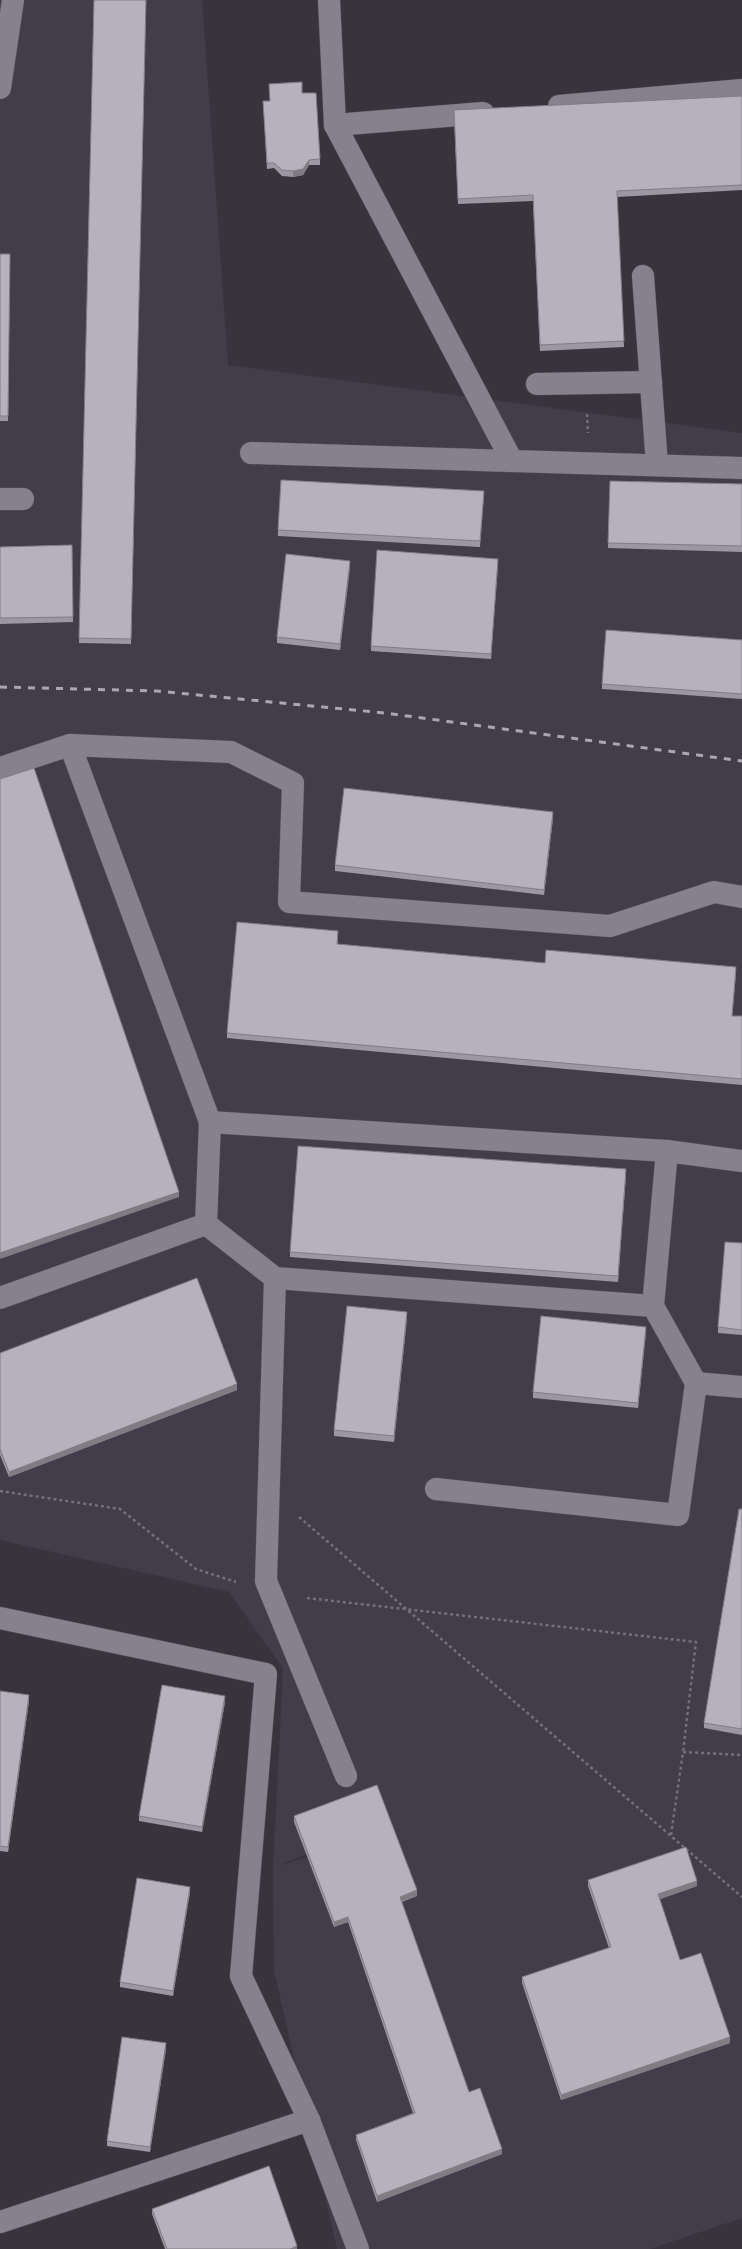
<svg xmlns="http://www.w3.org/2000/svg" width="742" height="2249" font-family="'Source Sans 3',sans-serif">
<rect width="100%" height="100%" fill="#37343e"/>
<path fill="#423c4b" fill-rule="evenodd" d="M0,0H202L228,365L742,433V2218L650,2249H337L274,1970L273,1868L283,1668L229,1592L0,1540ZM380,1835L278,1866L306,1854Z"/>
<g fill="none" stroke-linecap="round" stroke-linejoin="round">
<defs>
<g id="lane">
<polyline points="329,0 335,125 512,461 742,468"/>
<polyline points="0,88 13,0"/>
<polyline points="559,106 742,90"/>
<polyline points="335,125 483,113"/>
<polyline points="643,276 657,465"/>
<polyline points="537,384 651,382"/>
<polyline points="251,453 512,461"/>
<polyline points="0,499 23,499"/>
<polyline points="0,768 70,745"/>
<polyline points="742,897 714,892 610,926 289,902 293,783 231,752 70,745 210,1122 667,1151 742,1161"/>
<polyline points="210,1122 206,1224 275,1278 653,1306 696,1383"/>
<polyline points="275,1278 266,1581 346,1776"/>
<polyline points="0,1298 206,1224"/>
<polyline points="653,1306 667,1151"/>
<polyline points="436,1489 678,1515 696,1383 742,1387"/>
<polyline points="0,1618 266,1674 241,1976 309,2120 358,2249"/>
<polyline points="0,2222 309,2120"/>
</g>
</defs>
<use href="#lane" stroke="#55525a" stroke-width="23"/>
<g stroke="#74717a" stroke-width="2.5" stroke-dasharray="3 3" stroke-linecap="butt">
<polyline points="587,414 588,433"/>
<polyline points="0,1491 120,1509 196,1569 236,1582"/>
<polyline points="299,1517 742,1897"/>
<polyline points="307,1598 696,1642 683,1752"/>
<polyline points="671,1835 683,1752 742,1755"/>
</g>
<use href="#lane" stroke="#85818d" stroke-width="22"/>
<polyline stroke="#aaa8af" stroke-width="3" stroke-dasharray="7 7" stroke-linecap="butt" points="0,687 157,691 385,713 742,761"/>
</g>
<g fill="#9c98a3">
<polygon points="94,0 146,0 131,644 79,643"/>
<polygon points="269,84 302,93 320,159 320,165 309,165 303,175 293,177 282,176 274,168 267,169 263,101 270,101"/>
<polygon points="742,96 742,190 617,197 624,347 540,351 533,201 458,204 454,116"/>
<polygon points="0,254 10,254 8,421 0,421"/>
<polygon points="610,481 742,484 742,552 608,548"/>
<polygon points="484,496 480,547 278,536 278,530"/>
<polygon points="72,545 73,622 0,624 0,547"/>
<polygon points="498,564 491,659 371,651 371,646"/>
<polygon points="350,567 340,650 277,643 277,637"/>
<polygon points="742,640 742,699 602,689 602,684"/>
<polygon points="553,818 544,895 335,871 335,865"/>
<polygon points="338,937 338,944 545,963 736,973 732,1016 742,1016 742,1085 227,1038 227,1033"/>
<polygon points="626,1175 618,1282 290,1257 290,1252"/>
<polygon points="742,1243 742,1335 718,1333 718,1327"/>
<polygon points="407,1318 394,1442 334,1436 334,1430"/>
<polygon points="646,1332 638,1408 533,1398 533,1392"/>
<polygon points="0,1353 237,1390 9,1477 0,1455"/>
<polygon points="742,1509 742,1735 704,1728 704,1723"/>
<polygon points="0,1691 29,1701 8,1852 0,1851"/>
<polygon points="225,1702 202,1832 139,1821 139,1816"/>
<polygon points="294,1816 417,1896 402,1902 469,2092 502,2154 377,2202 356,2140 356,2135 413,2113 348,1922 334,1927 294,1822"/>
<polygon points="588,1880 697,1886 660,1899 680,1960 730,2043 561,2100 522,1983 522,1977 609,1948 588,1886"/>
<polygon points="190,1892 173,1996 120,1987 120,1982"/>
<polygon points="166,2049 150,2152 107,2146 107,2141"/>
<polygon points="152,2209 297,2249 165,2249 152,2214"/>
</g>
<g fill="#7f7c84">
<polygon points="309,160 309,165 303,175 293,177 293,171"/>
<polygon points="498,559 498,564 491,659 491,654"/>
<polygon points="350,561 350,567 340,650 340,644"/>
<polygon points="553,812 553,818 544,895 544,890"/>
<polygon points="736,967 736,973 732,1021 732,1016"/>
<polygon points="626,1169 626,1175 618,1282 618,1276"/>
<polygon points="179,1192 179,1197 0,1259 0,1253"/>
<polygon points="407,1312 407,1318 394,1442 394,1436"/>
<polygon points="646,1327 646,1332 638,1408 638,1403"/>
<polygon points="237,1384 237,1390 9,1477 9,1472"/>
<polygon points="29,1695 29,1701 8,1852 8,1847"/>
<polygon points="225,1696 225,1702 202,1832 202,1827"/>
<polygon points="697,1881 697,1886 658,1900 658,1894"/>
<polygon points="190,1887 190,1892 173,1996 173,1991"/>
<polygon points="417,1890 417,1896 400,1902 400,1897"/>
<polygon points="348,1917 348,1922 334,1927 334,1922"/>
<polygon points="730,2037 730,2043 561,2100 561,2095"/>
<polygon points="166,2043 166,2049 150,2152 150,2147"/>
<polygon points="502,2149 502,2154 377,2202 377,2196"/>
<polygon points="297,2246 297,2249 290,2249"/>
</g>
<g fill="#b5b1bd" stroke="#7f7c84">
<polygon points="94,0 146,0 131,639 79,638"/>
<polygon points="302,82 302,93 316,93 320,159 309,160 303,169 293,171 282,170 274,163 267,163 263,101 270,101 269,84"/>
<polygon points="742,96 742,185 617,191 624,341 540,345 533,195 458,199 454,110"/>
<polygon points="0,254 10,254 8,416 0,416"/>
<polygon points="281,480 484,491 480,541 278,530"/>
<polygon points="610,481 742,484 742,546 608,543"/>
<polygon points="72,545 73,617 0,618 0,547"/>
<polygon points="377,550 498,559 491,654 371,646"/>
<polygon points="286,554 350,561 340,644 277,637"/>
<polygon points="606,630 742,640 742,694 602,684"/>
<polygon points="34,768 179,1192 0,1253 0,779"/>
<polygon points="344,788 553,812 544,890 335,865"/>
<polygon points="237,922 338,931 337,944 545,963 546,950 736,967 732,1016 742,1016 742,1079 227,1033"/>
<polygon points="298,1146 626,1169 618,1276 290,1252"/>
<polygon points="725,1242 742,1243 742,1330 718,1327"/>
<polygon points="197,1278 237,1384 9,1472 0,1449 0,1353"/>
<polygon points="347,1306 407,1312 394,1436 334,1430"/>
<polygon points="541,1316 646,1327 638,1403 533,1392"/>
<polygon points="739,1509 742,1509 742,1729 704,1723"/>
<polygon points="162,1685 225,1696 202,1827 139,1816"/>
<polygon points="0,1691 29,1695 8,1847 0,1846"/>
<polygon points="377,1785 417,1890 400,1897 469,2092 480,2088 502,2149 377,2196 356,2135 415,2113 348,1917 334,1922 294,1816"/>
<polygon points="686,1847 697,1881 658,1894 680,1960 701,1953 730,2037 561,2095 522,1977 611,1947 588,1880"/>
<polygon points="137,1878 190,1887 173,1991 120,1982"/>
<polygon points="122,2037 166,2043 150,2147 107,2141"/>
<polygon points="269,2166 297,2246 290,2249 167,2249 152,2209"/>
</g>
</svg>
